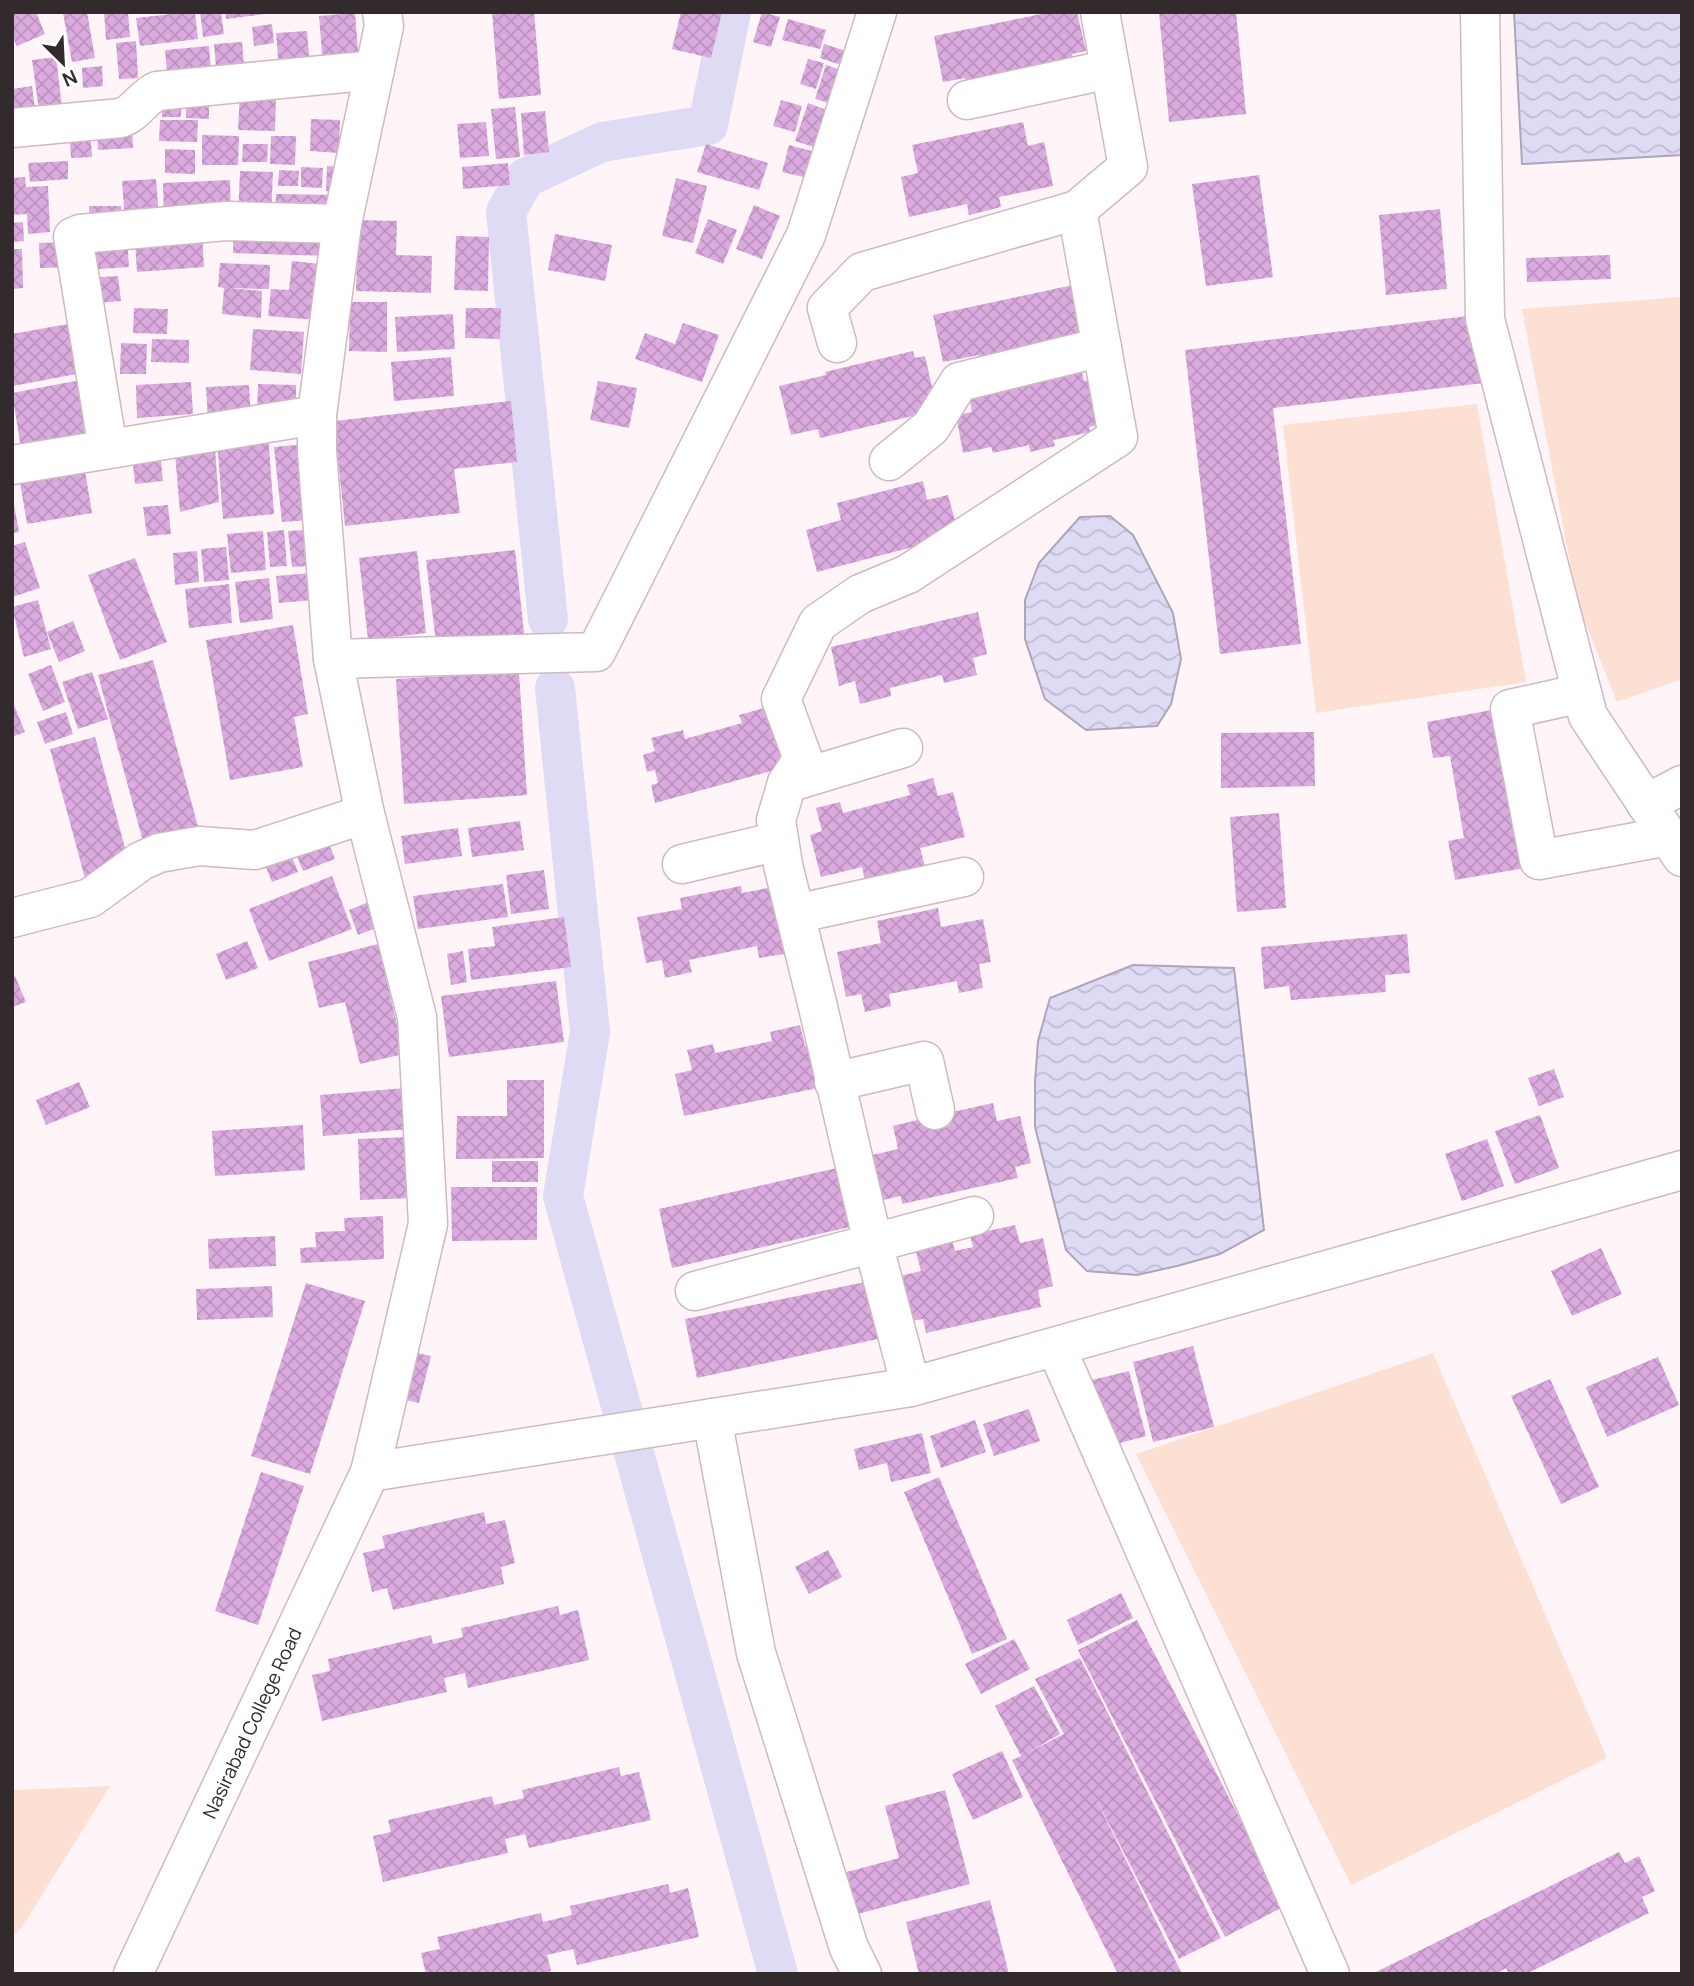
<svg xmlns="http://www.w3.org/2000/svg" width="1694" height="1986" font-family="Manrope,sans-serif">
<defs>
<pattern id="water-waves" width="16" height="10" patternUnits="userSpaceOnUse" patternTransform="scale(1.75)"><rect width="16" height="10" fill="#e0dbf5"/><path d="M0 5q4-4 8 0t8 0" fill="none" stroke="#c1bcd2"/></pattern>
<pattern id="building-cross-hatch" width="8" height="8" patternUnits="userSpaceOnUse" patternTransform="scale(1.75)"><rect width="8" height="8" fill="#dbabe0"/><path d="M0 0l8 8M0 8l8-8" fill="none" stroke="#bc93c0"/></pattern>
</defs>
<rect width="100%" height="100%" fill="#fff5f9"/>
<g fill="#fce0d4">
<polygon points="1682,297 1682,679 1617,702 1578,605 1522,309"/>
<polygon points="1477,404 1526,682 1316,713 1283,425"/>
<polygon points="1433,1353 1607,1758 1351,1885 1136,1454"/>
<polygon points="110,1786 22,1927 12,1937 12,1790"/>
</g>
<g fill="url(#water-waves)" stroke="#aca6b9" stroke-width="2">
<polygon points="1514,12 1682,12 1682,155 1522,164"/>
<polygon points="1110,516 1133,535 1173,613 1181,659 1171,704 1157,726 1086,730 1045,699 1025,639 1025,600 1039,563 1080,517"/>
<polygon points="1133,965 1234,968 1264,1230 1220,1254 1177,1266 1137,1275 1087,1271 1066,1250 1035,1127 1035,1082 1038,1041 1050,998"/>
</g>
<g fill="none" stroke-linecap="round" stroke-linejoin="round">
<g stroke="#e0dbf5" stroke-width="40">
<polyline points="548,619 506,212 525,178 602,142 708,125 731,12"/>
<polyline points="555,688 590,1032 563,1196 778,1974"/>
</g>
</g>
<g fill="url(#building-cross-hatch)">
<polygon points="12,12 36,12 45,34 17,46 12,36"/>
<polygon points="87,12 95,58 72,62 63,13"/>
<polygon points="104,12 128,12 130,37 106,40"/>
<polygon points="171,12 195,12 198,39 140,46 136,18 171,14"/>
<polygon points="200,12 221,12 224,34 203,37"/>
<polygon points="226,12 265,12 265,14 226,19"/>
<polygon points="492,12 534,12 541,95 499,99"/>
<polygon points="681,12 722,12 711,58 672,49"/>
<polygon points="762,12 780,17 771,47 753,42"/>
<polygon points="1051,12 1077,12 1086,51 1072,54 1076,72 969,94 965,78 943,82 934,36"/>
<polygon points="1159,12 1236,12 1246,114 1169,122"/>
<polygon points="355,13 359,64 323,66 319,16"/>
<polygon points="788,19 826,30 820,49 782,40"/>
<polygon points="272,24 274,43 254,46 252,27"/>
<polygon points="307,31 310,67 279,69 276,33"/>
<polygon points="136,41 138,78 119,79 116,43"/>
<polygon points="242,42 245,77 217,79 214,44"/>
<polygon points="824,44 849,52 844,66 820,58"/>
<polygon points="209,46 212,81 168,84 165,50"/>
<polygon points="56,57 63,116 40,118 32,60"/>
<polygon points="808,59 824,63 816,89 800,84"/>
<polygon points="826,65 844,71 833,104 815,99"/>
<polygon points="102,66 103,86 83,88 82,68"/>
<polygon points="32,86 36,115 12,118 12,89"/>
<polygon points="240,91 276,92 275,131 238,130"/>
<polygon points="186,96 209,96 209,119 186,118"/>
<polygon points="781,100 802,106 795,132 773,126"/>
<rect x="162" y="102" width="19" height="15"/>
<polygon points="808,103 832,112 820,149 795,141"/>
<polygon points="515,107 520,157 496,159 491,109"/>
<polygon points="545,111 549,152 524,155 521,113"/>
<polygon points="311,119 340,120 339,153 310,151"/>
<polygon points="160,120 198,120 197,142 159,141"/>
<polygon points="132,122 133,148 98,150 97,124"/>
<polygon points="486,122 489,156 460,158 457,124"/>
<polygon points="1023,122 1028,146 1044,142 1053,186 999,197 1001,207 969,215 967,204 909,217 901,177 918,173 912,145"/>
<polygon points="90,126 92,157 71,158 69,128"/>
<polygon points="202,135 239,136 238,165 202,165"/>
<polygon points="271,136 296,136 295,165 270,164"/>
<polygon points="243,144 268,144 267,162 242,162"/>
<polygon points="706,144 768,163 759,190 697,172"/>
<polygon points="789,145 819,153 812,179 782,172"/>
<polygon points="165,149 195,150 195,174 165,173"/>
<polygon points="68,161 68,179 30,182 28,163"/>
<polygon points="508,163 510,185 463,189 462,167"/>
<polygon points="327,166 345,167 344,192 326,191"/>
<polygon points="301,167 323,168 322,188 301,187"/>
<polygon points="279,170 299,171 298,186 278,186"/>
<polygon points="240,171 273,172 271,218 238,217"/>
<polygon points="1259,175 1273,277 1206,286 1192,184"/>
<polygon points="25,177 26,187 48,186 50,232 28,234 27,214 12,215 12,178"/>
<polygon points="676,178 707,186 693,243 662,236"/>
<polygon points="156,179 159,219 125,221 122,181"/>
<polygon points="230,180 231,216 164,219 163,183"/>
<polygon points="276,194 334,195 333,218 275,216"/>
<polygon points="754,205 780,216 762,259 736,249"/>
<polygon points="89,206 121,206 121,228 90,229"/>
<polygon points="1440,209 1447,289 1386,295 1379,215"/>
<polygon points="708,219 737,230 723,264 695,253"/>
<polygon points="358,220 397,221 396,255 432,256 431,293 356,291"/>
<polygon points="23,222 24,241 12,242 12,223"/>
<polygon points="234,226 330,229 329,256 233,253"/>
<polygon points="202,234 204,267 137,272 135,239"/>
<polygon points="555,234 612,245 605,281 548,270"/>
<polygon points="127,235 129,267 85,270 83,238"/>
<polygon points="456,236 489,237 488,291 454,290"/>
<polygon points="72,242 72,267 40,268 39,243"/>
<polygon points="12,249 22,249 23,288 12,289"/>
<polygon points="1610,255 1611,279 1527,282 1526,258"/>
<polygon points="292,261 321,264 316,320 268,316 271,289 289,290"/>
<polygon points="220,263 270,265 269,289 228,288 262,291 261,318 222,314 224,288 218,287"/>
<polygon points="118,276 121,301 88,304 87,278"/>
<polygon points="1082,283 1092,330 1070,335 1074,349 982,369 979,355 943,362 933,315"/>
<polygon points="350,302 387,302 387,352 349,351"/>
<polygon points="134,308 168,309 167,334 133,333"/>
<polygon points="466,308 501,308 500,339 465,338"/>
<polygon points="453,314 455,349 397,352 395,317"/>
<polygon points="1476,315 1484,383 1273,408 1301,644 1220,654 1185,350"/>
<polygon points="79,322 87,372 13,386 12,334"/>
<polygon points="683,323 719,335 702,382 635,359 645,333 675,344"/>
<polygon points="253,329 304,332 301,374 250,370"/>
<polygon points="152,339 189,340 189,363 151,362"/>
<polygon points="121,343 147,344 146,374 120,374"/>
<polygon points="913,351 915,358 925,356 935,400 922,403 925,413 820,438 818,429 791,435 779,386 826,375 825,372"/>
<polygon points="451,357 454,396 394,401 391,362"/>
<polygon points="1081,367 1084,381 1099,378 1108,423 1089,427 1091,432 1053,440 1055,446 1030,452 1029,445 993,453 991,447 963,453 956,415 972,412 968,391"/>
<polygon points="91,378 103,439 22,454 12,393"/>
<polygon points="598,381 637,388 629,428 590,420"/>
<polygon points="191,382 193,414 137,418 136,385"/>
<polygon points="258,384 296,385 296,412 257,411"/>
<polygon points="249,385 251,418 208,420 206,387"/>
<polygon points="511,401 517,462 454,469 460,513 345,526 334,421"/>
<polygon points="268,434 274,514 223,519 217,439"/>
<polygon points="307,444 310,520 282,522 274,447"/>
<polygon points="215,449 219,502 180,512 175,454"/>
<polygon points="160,452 163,481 135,484 132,456"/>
<polygon points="85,471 92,513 27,524 20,482"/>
<polygon points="923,481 927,500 948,495 959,535 817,572 806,530 841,520 837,503"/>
<polygon points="12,493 19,532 12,533"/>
<polygon points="168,505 171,534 147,536 143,507"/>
<polygon points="321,529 324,565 292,567 288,531"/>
<polygon points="284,530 287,566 270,567 267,532"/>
<polygon points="263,531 266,570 231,573 227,534"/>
<polygon points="25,542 40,588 12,597 12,546"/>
<polygon points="226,547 229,580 204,582 201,549"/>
<polygon points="515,550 525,642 437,651 426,560"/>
<polygon points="197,551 199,582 175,585 173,553"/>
<polygon points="417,551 426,633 368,640 359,558"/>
<polygon points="135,558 167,642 120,660 88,575"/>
<polygon points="322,572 324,599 279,603 276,576"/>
<polygon points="269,578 273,619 240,623 235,582"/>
<polygon points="229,584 232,623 189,628 185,589"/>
<polygon points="38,600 51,649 24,657 12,607"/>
<polygon points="978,612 987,654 973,658 977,675 944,683 942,675 890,688 891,696 860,704 855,681 839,686 831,647"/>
<polygon points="73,621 85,651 59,662 47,632"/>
<polygon points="293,625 308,714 294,717 303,767 230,780 206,640"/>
<polygon points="153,660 200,834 145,849 98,675"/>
<polygon points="51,665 65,702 43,711 28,674"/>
<polygon points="92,672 108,719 78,729 62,682"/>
<polygon points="519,672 527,795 404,804 396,679"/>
<polygon points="12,700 25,732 12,737"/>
<polygon points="764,708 770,726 782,723 793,765 655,803 651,785 658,783 655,770 647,772 643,755 655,751 651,738 683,730 685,739 742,723 739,715"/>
<polygon points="1497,709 1525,868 1455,880 1448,841 1464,838 1450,756 1433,758 1427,722"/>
<polygon points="66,712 73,734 45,744 37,722"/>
<polygon points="1314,732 1315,786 1221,788 1221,733"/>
<polygon points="95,737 128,859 86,882 50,749"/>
<polygon points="933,778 938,796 953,792 965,837 920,848 926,870 866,886 862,867 821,877 810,835 822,831 816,808 840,802 843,813 910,795 907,785"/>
<polygon points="1279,813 1286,908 1237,912 1230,817"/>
<polygon points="520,821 524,850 472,857 468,828"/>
<polygon points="458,828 462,856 405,864 401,836"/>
<polygon points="325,833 335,859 303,871 293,846"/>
<polygon points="288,847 298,872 272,882 262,857"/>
<polygon points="544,870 549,909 511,914 506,875"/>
<polygon points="332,876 352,929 269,961 249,909"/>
<polygon points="503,884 508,917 418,929 413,896"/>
<polygon points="783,885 779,930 784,954 759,958 757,946 689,960 692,972 665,978 662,960 646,963 637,917 682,909 680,898 741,886 742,893"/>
<polygon points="376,899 386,924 358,935 349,910"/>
<polygon points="938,908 941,927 983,919 991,962 979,964 983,988 959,993 957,981 889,994 891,1006 865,1012 861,994 846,997 837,952 881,943 877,921"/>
<polygon points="564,917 571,967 471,980 468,949 495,946 492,927"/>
<polygon points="1407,934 1410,973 1385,975 1386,992 1291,1000 1289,986 1264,989 1261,947"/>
<polygon points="247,941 258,968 226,980 216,954"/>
<polygon points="378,944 404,1054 360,1064 345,1002 319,1008 308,962"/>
<polygon points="463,951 467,982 451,985 447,954"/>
<polygon points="15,976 26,1002 12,1007 12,977"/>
<polygon points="556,981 564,1042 449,1057 441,996"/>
<polygon points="800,1025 805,1046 817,1043 827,1086 684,1116 675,1074 692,1070 687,1050 713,1044 715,1053 772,1041 770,1032"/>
<polygon points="1554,1069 1564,1097 1539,1106 1528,1078"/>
<polygon points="507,1080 544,1080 544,1158 456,1159 457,1116 507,1116"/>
<polygon points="79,1082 90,1107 46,1125 36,1100"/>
<polygon points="406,1088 410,1129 323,1136 320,1095"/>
<polygon points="993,1103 997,1121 1020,1116 1031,1163 1015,1167 1018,1178 902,1204 901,1196 883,1200 872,1155 898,1149 893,1126 929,1117 932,1129 950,1125 948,1113"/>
<polygon points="1540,1115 1559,1168 1515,1184 1495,1131"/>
<polygon points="303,1125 305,1170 215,1176 212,1131"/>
<polygon points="409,1137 411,1198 360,1200 358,1139"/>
<polygon points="1487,1139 1504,1186 1462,1201 1445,1154"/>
<rect x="492" y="1161" width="46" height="21"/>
<polygon points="841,1167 854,1226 672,1268 659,1209"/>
<polygon points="451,1187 537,1187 537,1240 452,1241"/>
<polygon points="383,1216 384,1259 301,1263 300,1248 316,1247 315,1232 345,1231 344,1218"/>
<polygon points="1015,1225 1020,1243 1043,1238 1053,1286 1038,1290 1041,1307 926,1333 923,1319 905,1322 895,1277 921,1271 915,1248 952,1240 955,1251 973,1247 970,1235"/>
<polygon points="275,1236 276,1266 209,1269 208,1239"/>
<polygon points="1601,1248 1622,1294 1572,1316 1551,1271"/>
<polygon points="870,1281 882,1338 697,1378 685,1319"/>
<polygon points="306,1283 365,1301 310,1474 251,1456"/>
<polygon points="272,1286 273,1317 197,1320 196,1289"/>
<polygon points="1193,1346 1214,1427 1153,1442 1133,1362"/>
<polygon points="408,1351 431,1356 419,1403 396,1398"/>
<polygon points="1658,1357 1679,1405 1607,1437 1586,1387"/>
<polygon points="1129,1371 1146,1436 1109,1446 1092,1380"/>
<polygon points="1550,1379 1599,1487 1561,1504 1511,1396"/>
<polygon points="1029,1409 1040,1441 994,1456 983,1424"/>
<polygon points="975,1420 986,1452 941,1468 930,1436"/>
<polygon points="922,1433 931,1473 891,1482 887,1463 859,1470 854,1449"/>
<polygon points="261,1472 304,1486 258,1625 215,1611"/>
<polygon points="939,1477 1007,1639 972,1654 904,1492"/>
<polygon points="484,1512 486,1524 505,1520 515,1563 501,1567 504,1584 393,1610 387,1588 372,1592 363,1553 385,1548 382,1536"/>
<polygon points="828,1550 842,1577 809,1594 795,1567"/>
<polygon points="1121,1593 1133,1618 1078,1645 1067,1620"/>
<polygon points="558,1606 560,1615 578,1610 589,1660 468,1688 465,1673 444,1678 447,1692 322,1721 312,1675 330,1671 328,1659 431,1635 433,1644 463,1637 461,1628"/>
<polygon points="1137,1620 1285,1906 1225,1937 1078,1650"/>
<polygon points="1014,1639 1030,1669 981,1694 965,1664"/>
<polygon points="1080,1658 1221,1938 1179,1959 1094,1795 1182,1974 1118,1974 1012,1760 1021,1756 995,1706 1034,1686 1060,1734 1027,1753 1064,1734 1035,1679"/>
<polygon points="1002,1751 1023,1797 973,1820 952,1774"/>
<polygon points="619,1767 621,1776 639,1772 651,1820 529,1848 525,1834 505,1839 508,1853 383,1882 373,1836 391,1832 388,1820 492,1796 494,1805 524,1798 522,1790"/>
<polygon points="945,1790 970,1884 854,1915 843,1873 899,1858 885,1806"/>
<polygon points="1619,1852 1625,1863 1639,1856 1655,1891 1642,1897 1649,1913 1526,1974 1509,1974 1506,1968 1496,1974 1372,1974"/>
<polygon points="668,1884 670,1893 688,1888 699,1937 577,1965 573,1949 547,1955 551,1971 539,1974 426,1974 421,1953 440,1949 437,1937 541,1913 543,1922 572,1915 570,1906"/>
<polygon points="990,1900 1009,1974 919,1974 906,1922"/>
</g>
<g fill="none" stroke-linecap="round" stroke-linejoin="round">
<defs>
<g id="minor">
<polyline points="1480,12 1485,319 1588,716 1682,857"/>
<polyline points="967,100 1110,69"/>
<path d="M12,128L121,118C136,113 142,98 157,91L375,70"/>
<polyline points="837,343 827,308 862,272 1077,210"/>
<polyline points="108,449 73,237 80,234 226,221 342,224"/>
<polyline points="889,461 931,427 959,382 1102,347"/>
<polyline points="12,465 317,415"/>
<polyline points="1582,693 1510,709 1539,860 1668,836"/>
<polyline points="787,783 903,748"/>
<polyline points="1646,804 1682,785"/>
<polyline points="682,864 779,841"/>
<polyline points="795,914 964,877"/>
<polyline points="12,918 90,898 141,861 159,853 199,846 255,850 365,814"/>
<polyline points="834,1082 924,1061 935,1110"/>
<polyline points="695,1291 974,1216"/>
<polyline points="1056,1347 1330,1974"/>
<polyline points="911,1387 873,1243 818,1007 783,865 776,820 787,783 803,759 781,699 818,623 860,594 908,574 1118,437 1077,210 1128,167 1100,12"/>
<polyline points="712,1418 756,1653 849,1948 862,1974"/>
<polyline points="133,1974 370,1472 911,1387 1682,1170"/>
</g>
<g id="tertiary">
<polyline points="333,659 596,652 806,235 877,12"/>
<polyline points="370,1472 428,1224 417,1017 365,814 333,659 317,452 317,415 342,224 384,26 382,12"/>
</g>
</defs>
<use href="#minor" stroke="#cfb9c2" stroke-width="41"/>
<use href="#tertiary" stroke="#cfb9c2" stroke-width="41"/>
<use href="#minor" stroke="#fff" stroke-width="38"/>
<use href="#tertiary" stroke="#fff" stroke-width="38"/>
</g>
<g text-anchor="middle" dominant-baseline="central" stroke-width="5" stroke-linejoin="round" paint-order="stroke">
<g font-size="19" fill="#322a2d" stroke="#fff">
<text transform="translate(252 1723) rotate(-65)">Nasirabad College Road</text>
</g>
</g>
<rect width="1694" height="1986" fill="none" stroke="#322a2d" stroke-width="28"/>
<g transform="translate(63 63) rotate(156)" stroke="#ffffff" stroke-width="5" paint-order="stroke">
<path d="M0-5L12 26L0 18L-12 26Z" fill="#322a2d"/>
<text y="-10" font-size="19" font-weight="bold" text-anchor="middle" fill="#322a2d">N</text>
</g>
</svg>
